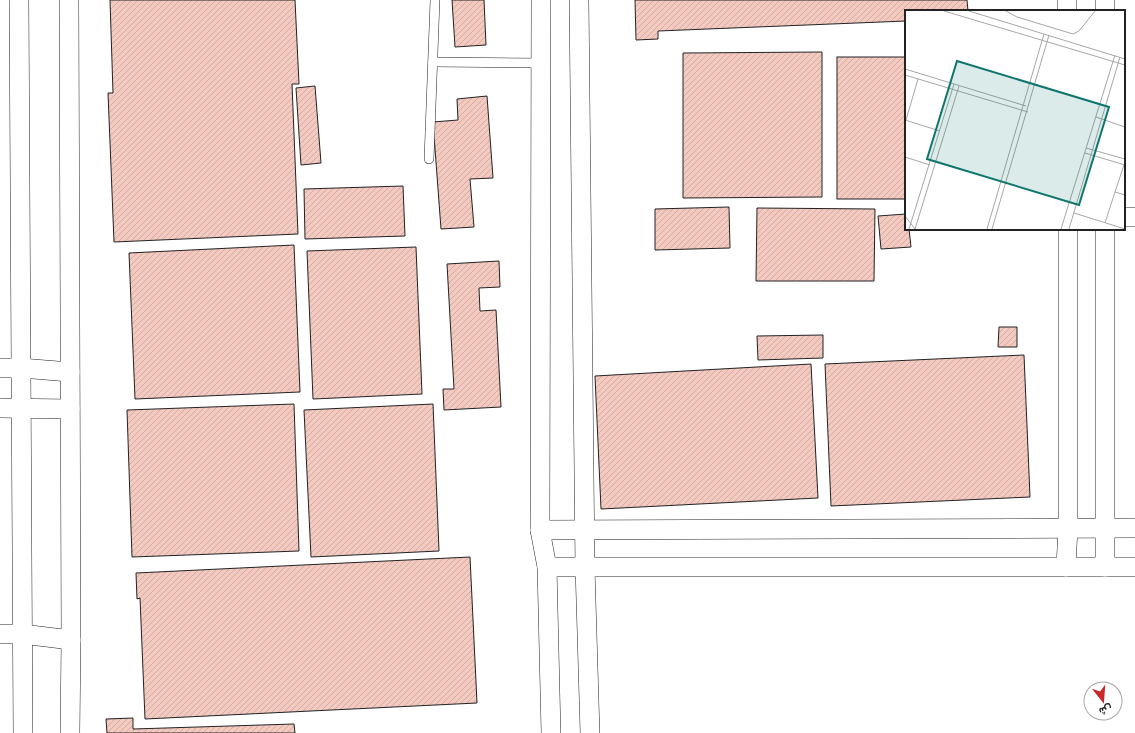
<svg xmlns="http://www.w3.org/2000/svg" width="1135" height="733" font-family="Montserrat,Vazirmatn,sans-serif">
<defs>
<pattern id="building-hatch" width="6" height="6" patternUnits="userSpaceOnUse"><rect width="6" height="6" fill="#f3c9c0"/><path d="M-1 1l2-2M0 6l6-6M5 7l2-2" fill="none" stroke="#d0aca5"/></pattern>
</defs>
<rect width="100%" height="100%" fill="#fff"/>
<g fill="url(#building-hatch)" stroke="#222">
<polygon points="110,0 295,0 299,84 292,84 298,234 114,242 108,93 113,93"/>
<polygon points="452,0 484,0 486,45 455,47"/>
<polygon points="635,0 967,0 968,11 906,11 906,21 658,31 658,39 636,40"/>
<polygon points="822,52 822,197 683,198 683,53"/>
<rect x="837" y="57" width="69" height="142"/>
<polygon points="315,86 321,163 301,165 296,88"/>
<polygon points="487,96 493,178 470,179 474,227 441,229 433,122 458,120 457,99"/>
<polygon points="403,186 405,236 305,239 304,189"/>
<polygon points="729,207 730,248 655,250 655,209"/>
<polygon points="757,208 875,209 874,281 756,281"/>
<polygon points="906,214 906,229 909,229 911,247 881,249 878,216"/>
<polygon points="294,245 300,392 135,399 129,253"/>
<polygon points="416,247 422,394 313,399 307,251"/>
<polygon points="499,261 500,287 479,288 480,311 496,310 501,407 444,410 443,389 454,389 447,264"/>
<polygon points="999,327 1017,327 1017,347 998,347"/>
<polygon points="823,335 823,358 758,360 757,336"/>
<polygon points="1024,355 1030,497 831,506 825,364"/>
<polygon points="811,364 818,498 601,509 595,376"/>
<polygon points="294,404 299,551 132,557 127,410"/>
<polygon points="433,404 439,551 311,557 304,410"/>
<polygon points="470,557 477,703 145,719 140,598 137,599 136,573"/>
<polygon points="133,718 133,729 294,724 295,733 107,733 106,719"/>
</g>
<g fill="none" stroke-linecap="round" stroke-linejoin="round">
<defs>
<g id="lane">
<polyline points="433,62 541,63"/>
<polyline points="429,159 435,0"/>
</g>
<g id="street">
<polyline points="19,0 23,733"/>
<polyline points="69,0 71,640 70,733"/>
<polyline points="541,0 540,530 547,567 551,733"/>
<polyline points="579,0 585,567 590,733"/>
<polyline points="1067,0 1067,11"/>
<polyline points="1105,0 1105,11"/>
<polyline points="1124,217 1135,217"/>
<polyline points="0,368 21,368 70,372"/>
<polyline points="0,408 70,409"/>
<polyline points="540,530 1135,528"/>
<polyline points="547,567 1135,567"/>
<polyline points="1066,567 1068,528 1068,229"/>
<polyline points="1105,567 1105,229"/>
<polyline points="0,634 22,634 71,640"/>
</g>
</defs>
<use href="#lane" stroke="#222" stroke-width="10"/>
<use href="#street" stroke="#222" stroke-width="20"/>
<use href="#lane" stroke="#fff" stroke-width="9"/>
<use href="#street" stroke="#fff" stroke-width="19"/>
</g>
<g transform="translate(905 10)">
<rect width="220" height="220" fill="#fff"/>
<path fill="none" stroke="#a7a7a7" stroke-width="1" d="M39,1L220,55M64,1L220,49M101,1L112,7L168,24L174,21L190,1M0,59L121,96M0,65L123,102M191,107L220,117M0,110L35,121M1,110L13,69M181,138L220,149M180,143L220,155M0,147L25,155M219,155L210,182L220,185M169,203L220,219M0,206L10,219M200,213L210,182M4,219L49,74M10,219L54,76M82,219L139,24M87,219L144,25M156,219L210,45M164,219L215,47"/>
<path fill="#0f766e" fill-opacity="0.15" stroke="#0f766e" stroke-width="2" d="M52,51L204,97L174,195L22,149Z"/>
<rect width="220" height="220" fill="none" stroke="#222" stroke-width="2"/>
</g>
<g transform="translate(1103 701) rotate(163)"><circle r="19" fill="#ffffff" stroke="#a7a7a7"/>
<path d="M0-3L7 15L0 10L-7 15Z" fill="#c62828"/>
<text y="-6" font-size="11" font-weight="bold" text-anchor="middle" fill="#222222">ش</text>
</g>
</svg>
